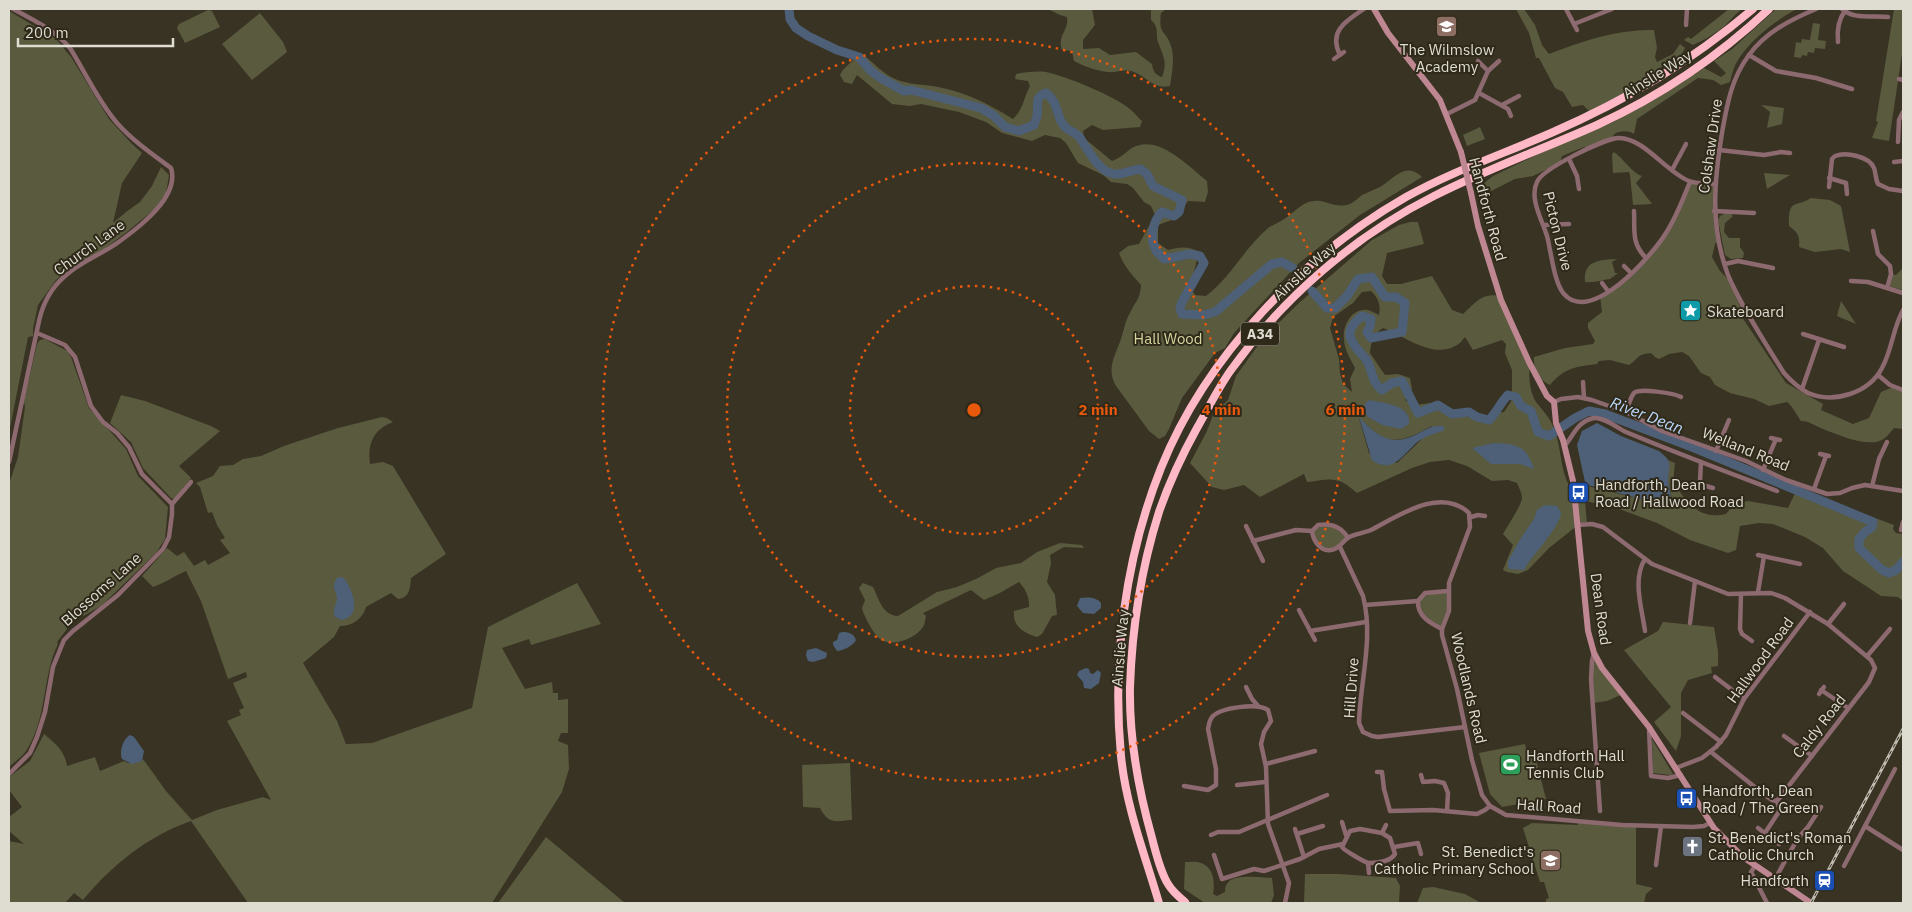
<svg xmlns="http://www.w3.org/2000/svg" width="1912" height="912" font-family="'IBM Plex Sans',sans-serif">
<rect width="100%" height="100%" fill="#393323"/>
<g fill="#595a3e" fill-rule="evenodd">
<path d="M1048,9H1092L1095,25L1083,40V49L1099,48L1110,55L1136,52L1152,64C1153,71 1155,75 1162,77C1168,62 1163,56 1158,42C1155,32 1160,29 1151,20V9H1166L1161,13C1158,36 1166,29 1171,46C1175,57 1172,73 1170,86C1153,90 1146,75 1131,71C1123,69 1115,73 1108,72C1097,71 1083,66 1074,61L1072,51L1062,50C1057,35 1069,31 1067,17L1060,15Z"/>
<path d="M1516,9H1524L1535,25L1542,45L1549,54C1582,41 1619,29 1654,30L1657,48L1655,57L1657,62L1673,54L1680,44L1685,48L1680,57L1674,62L1664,65L1639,84L1590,112L1583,105L1572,107L1563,92L1555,88L1539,58H1536L1529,33Z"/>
<path d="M1729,9H1742C1733,15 1728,25 1718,31C1711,36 1702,41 1693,45L1684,40L1688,37L1691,39Z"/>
<path d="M1776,9H1797C1776,20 1751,39 1738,60C1734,66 1732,74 1730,82L1721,85L1713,80L1698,78L1637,119L1634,134C1628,130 1620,131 1614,134L1612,139L1591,148L1584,147L1562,156L1560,163L1533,176L1515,179L1483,195L1480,192L1482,185L1493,176L1553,147L1613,122L1663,94L1704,68L1721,77L1726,73L1714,61L1732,49Z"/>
<polygon points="1894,9 1903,9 1903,47 1889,141 1872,138 1878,122 1876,121"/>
<polygon points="208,10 212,11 220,27 185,43 177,28 179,24"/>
<polygon points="9,11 56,39 71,57 109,119 132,144 142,153 122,183 113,223 126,212 140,202 152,186 161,167 169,175 166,194 156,208 128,231 100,252 71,267 56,280 38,305 33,328 33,336 28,337 9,433"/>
<polygon points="260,13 283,42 287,52 252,80 222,44"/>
<polygon points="1813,23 1820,24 1818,40 1826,41 1825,49 1815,48 1814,53 1808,52 1807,56 1802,55 1801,58 1794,57 1796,42 1801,43 1802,39 1810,40"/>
<path d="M861,53C873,62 882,73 895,79C909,85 923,84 938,87C965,92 989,104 1013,119C1024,108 1023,99 1030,86L1028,81L1015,79L1016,74C1025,72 1037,71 1046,72C1066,76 1117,97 1131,110C1135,113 1138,118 1142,121L1140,127L1103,130L1092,125L1083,131L1084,138L1112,161C1120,158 1125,153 1132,148C1158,133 1188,166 1207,181L1208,192L1205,202L1188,201L1181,211L1180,217L1158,225V243L1168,250C1180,247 1188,246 1199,252L1190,287L1195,295L1206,296C1230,278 1244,249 1267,229C1273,224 1281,222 1287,217C1298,209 1305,199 1320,201C1331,203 1337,208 1350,204C1354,202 1358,198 1362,195C1368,192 1374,190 1380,187C1394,179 1405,161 1422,177L1360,215L1299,263L1234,333L1225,348L1215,353L1182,398L1169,429L1165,436L1159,439L1149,431L1116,386C1106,369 1115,356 1121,339C1124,330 1125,321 1130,313C1136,300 1140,300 1141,285C1132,275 1123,265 1119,253L1128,246L1139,244L1155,215L1151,206L1144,202L1133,188L1127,184L1111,182L1103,175L1078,163L1066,143L1060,138L1045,135L1032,141L1002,133L986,122L959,112L921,104L910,106L892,104L857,75L852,84L844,82L840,75C844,66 854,61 861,53Z"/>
<polygon points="1761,105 1784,108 1782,124 1767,128 1770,112"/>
<polygon points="1480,127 1485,139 1467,146 1463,135"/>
<path d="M1614,152C1624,159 1632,173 1642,176L1636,183L1652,204L1633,205L1630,175L1629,172L1613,173L1612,154Z"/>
<polygon points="1764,173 1790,175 1767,189"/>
<path d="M1690,182L1715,184L1718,241L1715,244L1712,257L1720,271L1732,283L1744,311L1741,314L1744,320L1786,383L1823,404L1821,410L1853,424L1869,418L1881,392L1893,387L1903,390V429L1894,428C1889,434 1884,441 1876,442C1858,444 1839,435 1823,429C1815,426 1810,421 1801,421C1796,414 1793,407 1787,402L1769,406L1754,399L1730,393L1715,385L1710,377L1701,373L1689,356L1682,352L1669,354L1659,359L1655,357L1651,353C1635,355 1640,358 1629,365L1610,360L1599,361L1597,364C1576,367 1565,367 1550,385C1540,381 1533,368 1534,357L1565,348L1593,344L1595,341L1588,328V323L1602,312L1600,296L1625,279L1665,235Z"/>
<path d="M1811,198L1830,200L1841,206L1850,252L1841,249L1815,252L1799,247C1800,235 1798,233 1789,226C1788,198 1795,208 1811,198Z"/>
<polygon points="1726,213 1730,213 1733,216 1725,223 1724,232 1729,238 1740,238 1740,247 1744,253 1743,258 1731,259 1725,255 1718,220 1720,216"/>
<path d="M1410,222H1418L1424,244L1387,253L1382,276L1387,284H1401L1432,276L1452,310L1463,314C1475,303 1482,292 1500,296L1530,365C1528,375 1530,393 1536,402C1542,410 1548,415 1552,424C1562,444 1559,468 1570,487L1585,482L1591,487L1641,499H1672L1668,482V460L1675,463L1673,482C1688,503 1698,520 1726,514L1734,504L1748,501L1788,508L1796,491L1804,492L1894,525L1893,529L1896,533L1903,534V601L1898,597L1881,596L1843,571L1823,548L1805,537L1773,524L1759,523L1740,526L1736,550L1728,553L1690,540L1657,523L1614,507L1585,501L1587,524L1578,525L1549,548L1528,570L1518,574L1507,572L1503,570L1513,545L1503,534C1507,527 1522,504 1522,498C1522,493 1519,488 1517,483L1508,480L1492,481L1467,466L1449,460L1430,462L1412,468L1357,493C1337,475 1332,479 1307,482L1304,474L1260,497L1244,485L1224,490L1212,487L1190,463L1206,433L1214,413L1228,400L1236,376L1264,337L1299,303L1372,240L1399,225ZM1371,291C1378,298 1381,304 1379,315C1375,313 1372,311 1368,310C1352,307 1342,326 1344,339C1344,349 1351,360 1355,368L1350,379L1352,392L1343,384L1340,373L1339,359L1330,328L1333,317L1353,303L1362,292ZM1383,328C1405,336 1433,360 1457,345C1460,344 1463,339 1465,337L1473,350L1502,340L1506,344L1505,353L1512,370V400L1504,412C1492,413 1480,419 1468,417C1458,415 1450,405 1439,403C1428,401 1415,409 1405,400L1412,389L1410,378L1398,374L1385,375L1370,353C1371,342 1373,334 1383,328ZM1359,418C1365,423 1370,429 1377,434C1395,447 1415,435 1432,426L1421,440L1397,463L1369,453Z"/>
<path d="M1617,259L1612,262L1615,273H1618L1610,279C1601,280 1595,283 1585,282C1583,260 1600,260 1617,259Z"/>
<polygon points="1903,268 1903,290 1888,286 1891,274 1896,275"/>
<polygon points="1841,301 1856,324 1837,316"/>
<path d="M45,339L67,351L71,357L89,408L126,449L138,476L168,507L165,539L156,553L101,606L74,621L72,619L66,625L67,629L57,642L58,644C42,675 48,718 26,751C22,757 14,762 9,767V484L18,457L25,407L24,401L37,344L40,340Z"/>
<polygon points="121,395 145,401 211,426 220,431 179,466 191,478 174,499 171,498 143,468 131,442 110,423"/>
<path d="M382,417L387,418L393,422C374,429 367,443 370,464L383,462L393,466L446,554L411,578C410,588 410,598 398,599L391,593L366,607C363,619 352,626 340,626L334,637L303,663L337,721L346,744L372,743L472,708L488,627L577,583L601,624L531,645L529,639L502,648L525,689L552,682L553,693H558V700L568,699V733H561L558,741L568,745L569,769L562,792L492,903H248L191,821C148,836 112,865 83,900L74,893L65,903H9V841L24,844L9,831V817L22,807L9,790V777L30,761L44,734C55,743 65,751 67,766L95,757L100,771L124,761L128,763L142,761L143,759L166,791L192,820L217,810L263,797L271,800L227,721L241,715L239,710L244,708L233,683L247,677L246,672L228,679L201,601L186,571C174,576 165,583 153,587L142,576L167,548L177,556L184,552L194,566L205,560L208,565L230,553L220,540L225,538L217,525L212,512L208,513L200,487L196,483L213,476L220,466L233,465L243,459L261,456L284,446L338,428Z"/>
<polygon points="1331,525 1348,538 1340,547 1324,550 1312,535 1314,528"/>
<path d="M1060,543L1082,545L1084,548L1064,547L1050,555L1051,563L1047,582L1055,595L1057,615L1052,616L1042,634L1037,637C1024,633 1012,626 1014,611L1029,607C1030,598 1025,588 1019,582L998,594L984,600L971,590L923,613L926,616C925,620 925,624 923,627C916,638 892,648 880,639C873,633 867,621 863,612L862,608L865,600L859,588L863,583L873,587C879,599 882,615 898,616L937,592L957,587L978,578L996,568L1021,563L1037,552Z"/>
<path d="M1448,591L1450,604L1442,629L1434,625L1419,609C1423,587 1428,592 1448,591Z"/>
<polygon points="1663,622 1714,627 1718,651 1718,666 1711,667 1712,673 1688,680 1681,693 1681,736 1676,751 1654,722 1671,707 1624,650 1658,631"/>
<polygon points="1594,653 1623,694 1607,701 1593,703 1591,679"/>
<polygon points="1652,739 1673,774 1670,775 1653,773"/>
<polygon points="1525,744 1527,753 1534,752 1546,799 1502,807 1490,794 1479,753"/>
<path d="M850,763L852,820C835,821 829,825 820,808L803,807L802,765Z"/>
<polygon points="1577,820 1636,825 1636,884 1653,888 1646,894 1644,903 1546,903 1546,899 1549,898 1544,882 1540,882 1523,828 1532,823 1578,825"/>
<polygon points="546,837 625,903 498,903"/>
<path d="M1185,862C1190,862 1197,861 1201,863C1214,867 1215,883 1213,894L1217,896L1225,892C1225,889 1225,886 1227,884C1233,873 1261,878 1272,878L1274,895L1271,903H1205L1184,889Z"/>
<polygon points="1305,874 1339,874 1396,878 1400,886 1399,902 1394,903 1304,903"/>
<polygon points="1433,887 1465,894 1481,903 1417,903 1423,888"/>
</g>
<g fill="#4d6077">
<path d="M1369,400C1383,403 1412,405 1409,424L1401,429L1382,425L1368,417L1364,411L1365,404Z"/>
<path d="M1359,417C1376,435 1391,448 1417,434C1426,430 1432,425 1443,426L1445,430C1437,433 1429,435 1422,439C1405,449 1395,477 1372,460Z"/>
<path d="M1597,423L1621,436L1659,451C1662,454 1666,456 1668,460C1671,465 1668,473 1668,480C1668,488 1673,495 1670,504L1649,501L1588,485L1585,482L1577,445L1582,431Z"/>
<path d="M1494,443C1518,444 1526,446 1534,469L1520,464H1491L1472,448Z"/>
<path d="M1545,505L1557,506L1561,512C1561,526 1532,555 1524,570L1509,569L1508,567V561L1521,538L1534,519L1537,510Z"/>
<path d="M341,577L344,578C353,590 363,617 341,620L334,616C333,609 336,605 337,599C337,590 330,589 337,578Z"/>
<path d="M1080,598C1088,597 1096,597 1101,603V608L1094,614L1083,613L1077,606Z"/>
<path d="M842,632C848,632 854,633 856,640C854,645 843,651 837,651L833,645V642L837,640L839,633Z"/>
<polygon points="816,648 827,653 826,658 813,662 808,661 806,655 807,650"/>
<polygon points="1086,668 1089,669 1090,673 1093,674 1098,670 1101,673 1099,683 1091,689 1084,688 1083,682 1077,675 1079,671"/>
<path d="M130,735L134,737L144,751L142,761L132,764L122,759C119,751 123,739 130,735Z"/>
</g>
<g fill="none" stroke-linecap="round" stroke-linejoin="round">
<g stroke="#4d6077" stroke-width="9">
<path d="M789,9L790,19L796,28L808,36L837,50L859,57L870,70L879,77L904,91L911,90L981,108L993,115L1005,127L1019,131L1034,125C1034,124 1037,117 1037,116C1039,106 1033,97 1046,93C1057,101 1056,112 1062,123C1066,131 1075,131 1080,138C1088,149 1098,172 1114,174C1122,175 1132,170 1140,169L1147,174L1153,186L1182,200L1179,212L1174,216L1162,212C1153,221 1149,238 1156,250C1157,253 1162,256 1164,259L1190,254L1200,256L1204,263L1182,302L1180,308L1182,314L1203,315L1215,312L1272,264L1282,262L1293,268"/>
<path d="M1312,291L1327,308H1335L1347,296L1358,279L1372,277L1385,297H1396L1405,303L1402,332L1371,338L1367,332L1370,326L1371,319L1362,316C1356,321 1349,327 1350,336C1352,345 1360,352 1366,359C1373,370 1371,382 1382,390L1392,383L1402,381L1418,413L1438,405L1452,414L1469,412L1477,417L1489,420C1497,412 1500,403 1508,395L1516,397L1521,406L1531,411L1538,432L1549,436L1575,418L1589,411L1605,414L1692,447L1873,522L1872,527L1865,532L1859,539V548L1882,570L1889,573L1896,570L1903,562"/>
</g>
<g stroke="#8d6970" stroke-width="4.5">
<polyline points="1566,9 1577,30"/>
<path d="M1816,9C1790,20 1766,32 1749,55C1731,79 1727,105 1722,133C1714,182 1710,227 1728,275C1741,306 1766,344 1784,373C1791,381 1799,388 1808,393C1834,404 1869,393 1882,368C1892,350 1893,328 1903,310"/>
<path d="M1842,9C1854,20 1874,15 1888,17"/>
<polyline points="1574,24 1612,9"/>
<polyline points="1686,25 1687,9"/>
<path d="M1838,42C1837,32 1838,20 1845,11"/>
<path d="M1340,55C1328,31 1346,21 1364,9"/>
<polyline points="1749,55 1776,71 1816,78 1852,89"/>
<polyline points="1334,59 1344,52"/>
<polyline points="1478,61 1488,71"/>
<polyline points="1899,79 1903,80"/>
<polyline points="1479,93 1508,109 1511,116"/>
<polyline points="1502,105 1519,96"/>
<polyline points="1447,114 1475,100 1488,71 1499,61"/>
<polyline points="1898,142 1899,120 1903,112"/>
<polyline points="1719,150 1764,155 1781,152 1790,153"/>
<polyline points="1569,159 1577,176 1579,189"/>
<polyline points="1894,162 1903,161"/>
<polyline points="1672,170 1686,144"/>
<polyline points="1829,178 1846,183 1847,194"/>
<path d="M1690,182C1683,199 1676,218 1666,233C1652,256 1591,325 1564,294C1554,283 1551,251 1547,236C1542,220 1529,198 1537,182C1542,169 1605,138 1619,138C1644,138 1666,172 1689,181C1696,184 1707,183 1715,184"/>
<path d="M1829,187L1832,159L1835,156C1846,152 1869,156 1874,168C1876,173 1875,178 1878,184L1889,189L1903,191"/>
<path d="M1634,211C1635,230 1631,243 1646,258"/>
<polyline points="1714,211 1754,213"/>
<polyline points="1544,225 1569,224"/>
<polyline points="1873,231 1878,254 1890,266 1891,274 1887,288"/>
<polyline points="1725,264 1738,261 1773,268"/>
<polyline points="1624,266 1631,273"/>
<polyline points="1851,281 1868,282 1903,293"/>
<polyline points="1602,283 1608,291"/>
<polyline points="1803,334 1844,347"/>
<polyline points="1878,375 1890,385 1903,390"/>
<polyline points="1583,382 1584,398"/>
<polyline points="1802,389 1819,340"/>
<polyline points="1554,402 1561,399 1578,397 1592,400 1626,412 1662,431 1746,461 1786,480 1827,494 1840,493 1852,488 1865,485 1903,491"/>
<path d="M1626,412C1628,407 1630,398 1634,393C1639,388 1674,393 1681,397"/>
<polyline points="1771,438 1780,440"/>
<path d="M1564,444L1567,443C1575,432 1579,421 1594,418C1605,417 1617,428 1626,432C1676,453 1727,472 1777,491"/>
<polyline points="1716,451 1729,420"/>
<polyline points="1820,454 1829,456"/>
<path d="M9,462L39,321C43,303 51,288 65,276C81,261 103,254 120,241C141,226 180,196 171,168C152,154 133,141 117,123C98,101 85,72 70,48C54,30 34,20 13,9"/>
<polyline points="1701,462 1700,481 1706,486 1713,488"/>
<polyline points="1763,470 1776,439"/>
<polyline points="1872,486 1879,459 1887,442"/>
<polyline points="1814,489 1826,456"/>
<polyline points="172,504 191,482"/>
<polyline points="1471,517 1478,515 1485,516"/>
<polyline points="1578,525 1592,524 1603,527 1652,564 1728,594 1771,593 1785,598 1828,624 1871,660 1875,668 1869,682 1777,801 1772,800 1766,796 1711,752"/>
<polyline points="1246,526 1263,561"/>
<polyline points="1901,530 1903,522"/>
<path d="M1348,538C1341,526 1331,523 1318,525L1312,531C1313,540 1320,552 1331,550C1340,549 1342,541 1349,537C1355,534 1364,533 1371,530C1398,516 1441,486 1469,513L1470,527L1449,583V611L1442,629V635L1457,689L1472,760L1482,795L1490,806L1506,815L1622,825L1693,827L1704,826L1710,823"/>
<polyline points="1253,541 1296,530 1312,531"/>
<path d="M1340,547L1363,596C1374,638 1360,682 1359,723L1363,732L1372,736L1378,737L1465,727"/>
<polyline points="1758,555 1800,564"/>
<polyline points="1758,592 1764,556"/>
<polyline points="1741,594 1740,629 1742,634 1752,641"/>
<polyline points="1365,605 1418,601"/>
<polyline points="1299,610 1315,640"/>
<polyline points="1690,623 1695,581"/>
<polyline points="1828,624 1844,604"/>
<path d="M1442,629C1430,623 1417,616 1418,601L1425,593L1448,591"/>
<polyline points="1310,631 1366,622"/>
<path d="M1645,631C1642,609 1632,579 1645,559"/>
<polyline points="1594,653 1592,661 1591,679 1600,811"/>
<polyline points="1868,655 1890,629"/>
<polyline points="1715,677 1744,699"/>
<polyline points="1246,687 1252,699 1258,706"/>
<polyline points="1821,690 1848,708"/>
<polyline points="1819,694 1824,687"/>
<polyline points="1683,713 1721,742"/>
<polyline points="1649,728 1651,776 1668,778 1681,775"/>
<polyline points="1784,736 1812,756"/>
<polyline points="1266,764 1315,751"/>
<polyline points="1676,768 1702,758 1716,747 1726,735 1744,699 1810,612"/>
<polyline points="1377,772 1382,772 1384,789 1390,811 1433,810 1477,814 1485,810 1490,806"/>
<polyline points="9,774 30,753 37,737 45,712 53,667 64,640 73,631 118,595 163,549 169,537 172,514 172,504 142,474 129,447 117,433 103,422 91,406 75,357 65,345 37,333"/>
<polyline points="1421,775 1423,782 1435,781 1444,783 1448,793 1447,811"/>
<polyline points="1237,785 1265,782"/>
<path d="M1184,786L1208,790L1216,785V769L1208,729C1209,725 1209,721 1212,717C1221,707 1257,703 1268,710L1271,721L1264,732L1261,744L1266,767L1268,824L1289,883L1285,903"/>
<polyline points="1342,822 1346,835"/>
<polyline points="1865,826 1903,850"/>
<polyline points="1758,828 1779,844"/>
<polyline points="1295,829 1304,857"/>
<path d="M1360,829L1382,833L1390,838L1395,854C1390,862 1377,863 1368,863C1363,861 1345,851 1342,847L1350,831Z"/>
<polyline points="1382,833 1386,825"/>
<polyline points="1765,833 1780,810 1777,801"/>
<polyline points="1297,834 1323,826"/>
<polyline points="1211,835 1218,832 1239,832 1327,795"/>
<polyline points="1394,847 1418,843 1421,854"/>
<polyline points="1214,855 1222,879 1254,869 1264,871 1300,859 1319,849 1343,844"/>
<polyline points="1368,863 1369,873"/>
<polyline points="1656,865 1661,826"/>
<polyline points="1755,866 1751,872 1767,903"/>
<polyline points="1844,866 1895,769"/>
<polyline points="1775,879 1798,838 1808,827 1821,807"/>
</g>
<g stroke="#bf8792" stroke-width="6">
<polyline points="1374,9 1388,33 1440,100 1461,152"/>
<polyline points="1471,193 1478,226 1501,300 1529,362 1547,396 1554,402 1556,423 1563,440 1573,481 1588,631 1594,653 1602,668 1649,727 1714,828 1743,857 1811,903"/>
</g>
<g stroke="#feb8c6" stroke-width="8">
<path d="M1185,902C1179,897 1172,891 1168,884C1160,871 1156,853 1152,838C1138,788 1129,739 1130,687C1132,628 1141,569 1159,512C1169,483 1182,455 1197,428C1208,409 1218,388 1231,370C1283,298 1354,236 1434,196C1487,169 1543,149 1597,125C1660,96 1719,56 1769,9"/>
<path d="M1159,903C1145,855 1126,807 1121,756C1112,660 1125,558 1161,468C1206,356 1303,256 1406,197C1453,171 1503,154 1551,133C1627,100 1690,62 1753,9"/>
</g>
<defs>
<polyline id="rail" points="1811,903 1903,729"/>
</defs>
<use href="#rail" stroke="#c1bdb2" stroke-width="3"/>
<use href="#rail" stroke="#2f2919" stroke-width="1" stroke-dasharray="4" stroke-linecap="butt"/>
<polyline stroke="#bf8792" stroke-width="6" points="1461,152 1471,193"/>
</g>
<g fill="none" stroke="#e8590c" stroke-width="2.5" stroke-dasharray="2.5 5">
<circle cx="974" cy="410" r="124"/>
<circle cx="974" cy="410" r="247"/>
<circle cx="974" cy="410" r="371"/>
</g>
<defs>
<symbol id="school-square" viewBox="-11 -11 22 22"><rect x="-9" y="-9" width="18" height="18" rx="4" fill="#8d6e63" stroke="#2f2919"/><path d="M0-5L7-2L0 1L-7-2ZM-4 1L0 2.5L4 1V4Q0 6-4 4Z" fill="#fff"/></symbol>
<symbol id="sight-square" viewBox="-11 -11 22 22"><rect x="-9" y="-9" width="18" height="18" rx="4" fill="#0f9aa8" stroke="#2f2919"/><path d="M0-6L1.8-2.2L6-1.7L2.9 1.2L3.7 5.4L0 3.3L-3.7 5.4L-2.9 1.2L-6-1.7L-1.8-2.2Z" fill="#fff"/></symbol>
<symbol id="bus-square" viewBox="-11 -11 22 22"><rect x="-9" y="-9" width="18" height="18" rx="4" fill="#1a4fb4" stroke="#2f2919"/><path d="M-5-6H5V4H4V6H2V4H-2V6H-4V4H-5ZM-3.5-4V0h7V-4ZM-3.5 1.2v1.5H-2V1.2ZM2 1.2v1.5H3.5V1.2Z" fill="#fff"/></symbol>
<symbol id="stadium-square" viewBox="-11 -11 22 22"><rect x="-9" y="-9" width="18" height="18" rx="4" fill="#2e9e5b" stroke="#2f2919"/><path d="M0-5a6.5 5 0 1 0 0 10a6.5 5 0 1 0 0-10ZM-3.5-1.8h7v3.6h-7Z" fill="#fff"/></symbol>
<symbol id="church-square" viewBox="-11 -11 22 22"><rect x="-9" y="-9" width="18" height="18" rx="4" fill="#6b7280" stroke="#2f2919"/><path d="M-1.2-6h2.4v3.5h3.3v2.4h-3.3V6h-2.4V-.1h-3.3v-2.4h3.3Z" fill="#fff"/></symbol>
<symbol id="station-square" viewBox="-11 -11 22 22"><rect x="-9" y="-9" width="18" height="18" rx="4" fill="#1a4fb4" stroke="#2f2919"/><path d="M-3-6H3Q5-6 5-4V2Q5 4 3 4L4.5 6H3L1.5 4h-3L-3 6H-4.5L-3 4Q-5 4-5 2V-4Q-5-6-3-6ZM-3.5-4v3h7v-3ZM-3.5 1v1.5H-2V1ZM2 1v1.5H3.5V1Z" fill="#fff"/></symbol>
</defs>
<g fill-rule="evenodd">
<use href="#school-square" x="1434" y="14" width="25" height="25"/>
<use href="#sight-square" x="1678" y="298" width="25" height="25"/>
<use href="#bus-square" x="1566" y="480" width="25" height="25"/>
<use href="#stadium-square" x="1498" y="752" width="25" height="25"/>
<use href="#bus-square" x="1674" y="786" width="25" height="25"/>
<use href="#church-square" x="1680" y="834" width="25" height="25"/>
<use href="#school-square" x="1538" y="848" width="25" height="25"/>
<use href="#station-square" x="1812" y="868" width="25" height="25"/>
</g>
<g text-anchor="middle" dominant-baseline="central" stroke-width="4" stroke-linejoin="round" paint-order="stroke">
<rect fill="#2f2919" stroke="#aaa69a" stroke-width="1" x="1241" y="322.5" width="38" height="23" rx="4"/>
<g font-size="14" font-weight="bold" fill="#dfdcd2">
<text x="1260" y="334">A34</text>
</g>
<g font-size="15" fill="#dfdcd2" stroke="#2f2919" text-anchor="start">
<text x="1447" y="49" text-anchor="middle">The Wilmslow<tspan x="1447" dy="17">Academy</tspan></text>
<text x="1707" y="311">Skateboard</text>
<text x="1595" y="484">Handforth, Dean<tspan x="1595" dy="17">Road / Hallwood Road</tspan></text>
<text x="1526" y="755">Handforth Hall<tspan x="1526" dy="17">Tennis Club</tspan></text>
<text x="1702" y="790">Handforth, Dean<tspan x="1702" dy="17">Road / The Green</tspan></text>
<text x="1708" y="837">St. Benedict's Roman<tspan x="1708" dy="17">Catholic Church</tspan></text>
<text x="1534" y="851" text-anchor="end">St. Benedict's<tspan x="1534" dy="17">Catholic Primary School</tspan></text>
<text x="1809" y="880" text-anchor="end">Handforth</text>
</g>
<g font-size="15" fill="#dfdcd2" stroke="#2f2919">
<text transform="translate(1657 74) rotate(-32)">Ainslie Way</text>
<text transform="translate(1710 146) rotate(-82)">Colshaw Drive</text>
<text transform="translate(1488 209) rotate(75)">Handforth Road</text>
<text transform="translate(1558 231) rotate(76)">Picton Drive</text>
<text transform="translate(89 247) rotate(-36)">Church Lane</text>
<text transform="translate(1304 271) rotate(-42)">Ainslie Way</text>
<text transform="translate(1746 449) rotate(22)">Welland Road</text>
<text transform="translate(101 589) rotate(-42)">Blossoms Lane</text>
<text transform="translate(1601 609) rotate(82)">Dean Road</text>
<text transform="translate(1120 648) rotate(-85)">Ainslie Way</text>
<text transform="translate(1760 660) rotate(-54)">Hallwood Road</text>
<text transform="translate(1351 688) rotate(-86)">Hill Drive</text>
<text transform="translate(1469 688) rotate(77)">Woodlands Road</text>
<text transform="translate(1819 726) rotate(-52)">Caldy Road</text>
<text transform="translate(1549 806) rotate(4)">Hall Road</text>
</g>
<g font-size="15" fill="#d3d69f" stroke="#2f2919">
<text x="1168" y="338">Hall Wood</text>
</g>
<g font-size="16" font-style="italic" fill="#bad8fb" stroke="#2f2919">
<text transform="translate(1647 415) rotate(21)">River Dean</text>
</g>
</g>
<circle cx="974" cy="410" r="8" fill="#e8590c" stroke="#2f2919" stroke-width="2.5"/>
<g font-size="15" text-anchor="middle" font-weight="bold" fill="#e8590c" stroke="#2f2919" stroke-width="4" stroke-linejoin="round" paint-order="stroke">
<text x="1098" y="415">2 min</text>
<text x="1221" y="415">4 min</text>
<text x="1345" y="415">6 min</text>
</g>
<rect width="1912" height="912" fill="none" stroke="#dfdcd2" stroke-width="20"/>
<path d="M18 38v8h155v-8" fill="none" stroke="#dfdcd2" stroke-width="2.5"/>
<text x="25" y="38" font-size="15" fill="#dfdcd2" stroke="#2f2919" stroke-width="4" paint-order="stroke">200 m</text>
</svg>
